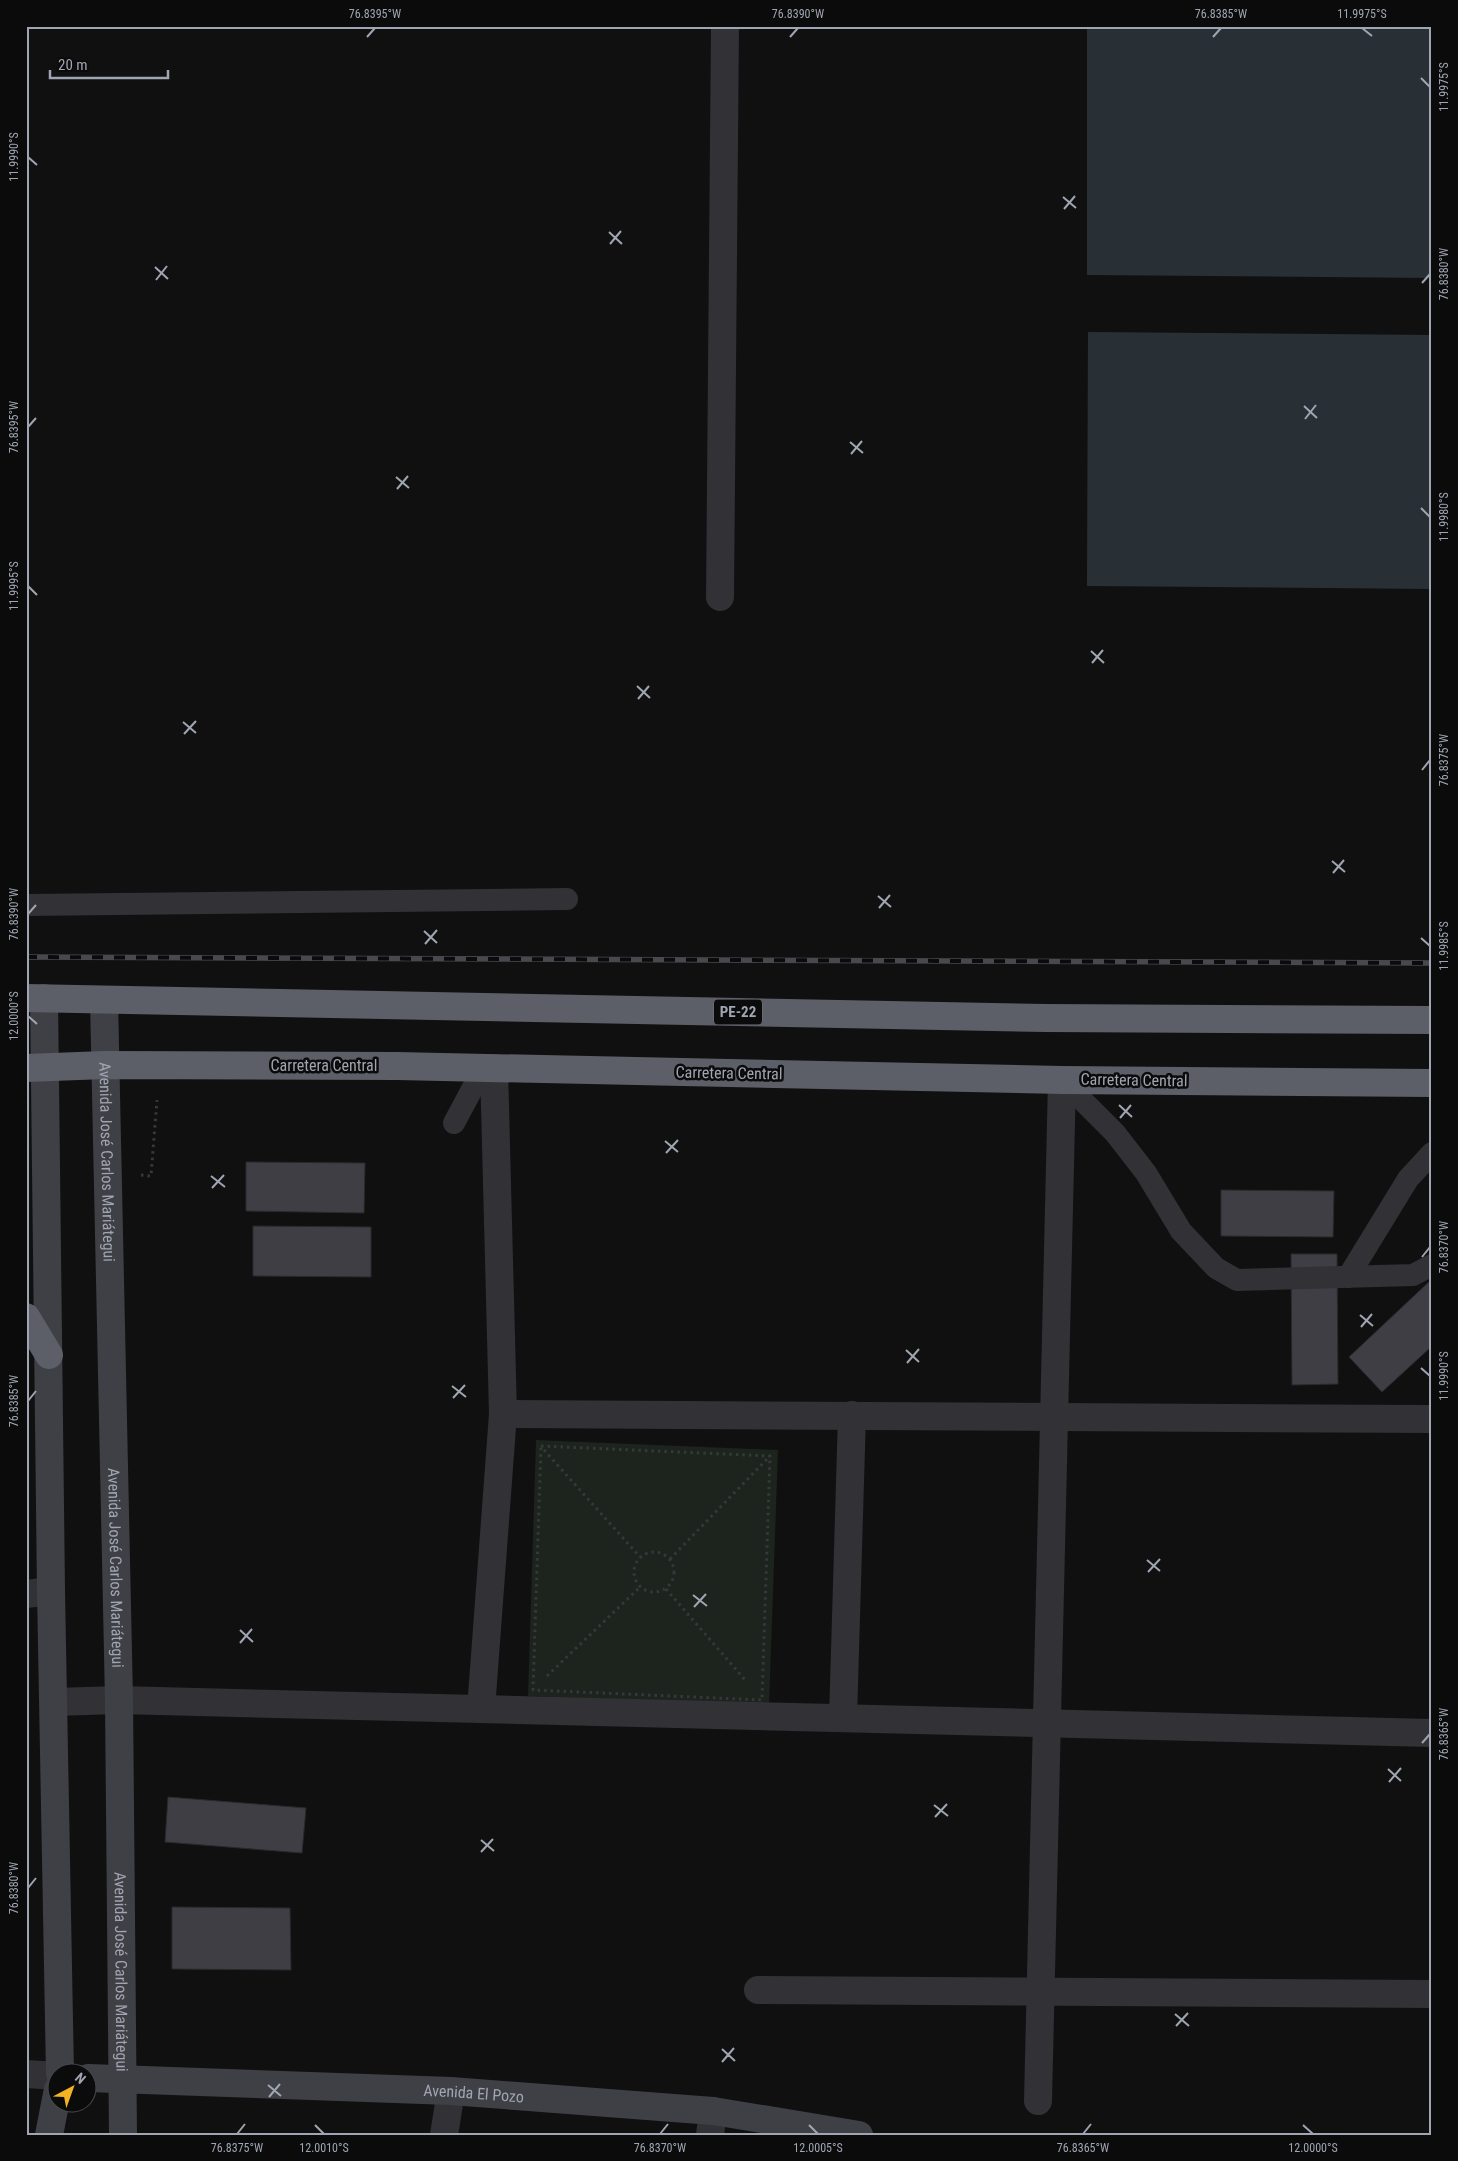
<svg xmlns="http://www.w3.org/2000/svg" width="1458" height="2161" font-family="'Roboto Condensed',sans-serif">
<rect width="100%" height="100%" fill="#101011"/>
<polygon fill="#1c241d" points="536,1440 778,1450 769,1705 528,1696"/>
<g fill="#283036">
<polygon points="1087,26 1432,26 1432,278 1087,275"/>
<polygon points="1088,332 1432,335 1432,589 1087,586"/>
</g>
<g fill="#3e3e44" stroke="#2a292d">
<polygon points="246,1162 365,1163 364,1213 246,1211"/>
<polygon points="1221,1190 1334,1191 1333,1237 1221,1236"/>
<polygon points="253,1226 371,1227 371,1277 253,1276"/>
<polygon points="1291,1254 1337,1254 1338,1384 1292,1385"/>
<polygon points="1432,1279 1432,1346 1382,1392 1349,1357"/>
<polygon points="168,1797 306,1808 302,1853 165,1842"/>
<polygon points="172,1907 290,1908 291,1970 172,1969"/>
</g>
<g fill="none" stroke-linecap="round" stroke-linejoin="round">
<g stroke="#37383d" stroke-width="3" stroke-dasharray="2.5 4" stroke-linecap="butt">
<polyline points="141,1175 151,1176 157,1100"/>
<polygon points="541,1446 770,1456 762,1700 533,1690"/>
<polyline points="544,1450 640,1557"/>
<circle cx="654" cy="1572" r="20"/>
<polyline points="670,1559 770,1456"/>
<polyline points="666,1589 746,1681"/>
<polyline points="547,1676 640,1587"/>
</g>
<g stroke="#313136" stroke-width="22">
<polyline points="26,905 567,899"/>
<polyline points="1062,1080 1115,1133 1146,1173 1181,1231 1216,1268 1237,1280 1413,1275 1432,1265"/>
<polyline points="454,1123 484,1067"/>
<polyline points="1348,1277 1408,1179 1432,1153"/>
</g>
<g stroke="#313136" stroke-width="28">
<polyline points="720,597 725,26"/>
<polyline points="503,1414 1432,1419"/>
<polyline points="26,1594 51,1591"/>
<polyline points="54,1702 119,1700 1432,1733"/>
<polyline points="481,1709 503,1414 494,1068"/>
<polyline points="843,1718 852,1415"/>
<polyline points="758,1990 1432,1994"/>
<polyline points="26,2074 58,2076"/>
<polyline points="1038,2101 1062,1080"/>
<polyline points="444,2135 451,2091"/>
<polyline points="710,2135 713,2111"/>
</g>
<g stroke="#3f4046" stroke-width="28">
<polyline points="44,998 51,1591 60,2074"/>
<path id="s1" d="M104,1000L119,1700L123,2135"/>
<path id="s2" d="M88,2078L451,2091L713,2111L859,2135"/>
<polyline points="49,2135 58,2089"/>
</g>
<g stroke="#5c5f67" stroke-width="28">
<polyline points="26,998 1046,1018 1432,1020"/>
<polyline points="26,1068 105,1065 397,1066 1062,1080 1432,1083"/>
<polyline points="26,1317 49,1355"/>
</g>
<defs>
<polyline id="rail" points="26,957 1432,963"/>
</defs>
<use href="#rail" stroke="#48494f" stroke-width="5.5"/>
<use href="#rail" stroke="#0b0b0c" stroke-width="4" stroke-dasharray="11" stroke-linecap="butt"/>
</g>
<path fill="none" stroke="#a0a5b2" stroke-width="2" d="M1362,28L1372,36M367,37L375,28M790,37L798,28M1213,37L1221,28M1421,78L1430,87M28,157L37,165M1063,197L1076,208M1064,209L1075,196M609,232L622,244M610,244L621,231M155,267L168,279M156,280L167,266M1422,283L1430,274M1304,406L1317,418M1305,419L1316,405M28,427L36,418M850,442L863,453M851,454L862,441M396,477L409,488M397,489L408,476M1421,508L1430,517M28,586L37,595M1091,651L1104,663M1092,663L1103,650M637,686L650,698M638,699L649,686M183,722L196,733M184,734L196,721M1422,770L1430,760M1332,861L1345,872M1333,873L1344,860M878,896L891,907M879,908L890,895M28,914L36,905M424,931L437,943M1421,938L1430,946M425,944L437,930M28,1016L37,1024M1119,1105L1132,1117M1120,1118L1131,1105M665,1141L678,1152M666,1153L678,1140M211,1176L225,1187M212,1188L224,1175M1422,1257L1430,1247M1360,1315L1373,1326M1361,1327L1372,1314M906,1350L919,1362M907,1363L919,1349M1421,1368L1430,1376M452,1386L466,1397M453,1398L465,1385M28,1401L36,1391M1147,1560L1160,1571M1148,1572L1160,1559M693,1595L707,1606M694,1607L706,1594M240,1630L253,1642M240,1643L252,1629M1422,1743L1430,1734M1388,1769L1401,1781M1389,1782L1401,1768M934,1805L948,1816M935,1817L947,1804M481,1840L494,1851M481,1852L493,1839M28,1888L36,1878M1175,2014L1189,2026M1176,2026L1188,2013M722,2049L735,2061M722,2062L734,2048M268,2085L281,2096M269,2097L280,2084M315,2125L324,2134M809,2125L818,2134M1303,2125L1313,2134M237,2134L245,2124M660,2134L668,2124M1083,2134L1091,2124"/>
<g text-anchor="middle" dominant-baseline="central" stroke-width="5" stroke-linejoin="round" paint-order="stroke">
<rect fill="#0b0b0c" stroke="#737780" stroke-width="1" x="714" y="999.5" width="48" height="25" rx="4"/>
<g font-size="15" font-weight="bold" fill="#a0a5b2">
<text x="738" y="1012">PE-22</text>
</g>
<g font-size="16" fill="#a0a5b2" stroke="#0b0b0c">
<text x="324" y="1065">Carretera Central</text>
<text transform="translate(729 1073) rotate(1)">Carretera Central</text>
<text transform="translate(1134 1080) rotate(1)">Carretera Central</text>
<text stroke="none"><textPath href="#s1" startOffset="162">Avenida José Carlos Mariátegui</textPath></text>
<text stroke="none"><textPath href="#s1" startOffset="568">Avenida José Carlos Mariátegui</textPath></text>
<text stroke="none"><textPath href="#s1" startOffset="972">Avenida José Carlos Mariátegui</textPath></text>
<text stroke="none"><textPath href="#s2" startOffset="386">Avenida El Pozo</textPath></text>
</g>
</g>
<rect width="1458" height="2161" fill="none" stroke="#0b0b0c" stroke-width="55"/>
<g transform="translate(72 2088) rotate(41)"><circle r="24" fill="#0b0b0c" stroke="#47494e"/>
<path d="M0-4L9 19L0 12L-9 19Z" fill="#f4b324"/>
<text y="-8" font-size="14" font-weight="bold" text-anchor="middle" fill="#a0a5b2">N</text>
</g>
<path d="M50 70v8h118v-8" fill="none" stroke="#a0a5b2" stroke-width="2.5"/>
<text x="58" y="70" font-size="15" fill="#a0a5b2" stroke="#0b0b0c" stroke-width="4" paint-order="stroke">20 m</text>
<rect x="28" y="28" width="1402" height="2106" fill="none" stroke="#a0a5b2" stroke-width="2"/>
<g font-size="12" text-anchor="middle" fill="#a0a5b2">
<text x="375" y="18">76.8395°W</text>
<text x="798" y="18">76.8390°W</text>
<text x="1221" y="18">76.8385°W</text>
<text x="1362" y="18">11.9975°S</text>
<text transform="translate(1444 87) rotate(-90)" y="4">11.9975°S</text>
<text transform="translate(14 157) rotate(-90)" y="4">11.9990°S</text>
<text transform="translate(1444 274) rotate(-90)" y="4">76.8380°W</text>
<text transform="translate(14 427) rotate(-90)" y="4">76.8395°W</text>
<text transform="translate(1444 517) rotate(-90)" y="4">11.9980°S</text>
<text transform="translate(14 586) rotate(-90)" y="4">11.9995°S</text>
<text transform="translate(1444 760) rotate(-90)" y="4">76.8375°W</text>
<text transform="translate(14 914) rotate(-90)" y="4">76.8390°W</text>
<text transform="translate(1444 946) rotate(-90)" y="4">11.9985°S</text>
<text transform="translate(14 1016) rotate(-90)" y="4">12.0000°S</text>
<text transform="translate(1444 1247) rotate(-90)" y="4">76.8370°W</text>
<text transform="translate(1444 1376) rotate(-90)" y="4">11.9990°S</text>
<text transform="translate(14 1401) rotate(-90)" y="4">76.8385°W</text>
<text transform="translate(1444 1734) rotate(-90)" y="4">76.8365°W</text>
<text transform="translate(14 1888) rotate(-90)" y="4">76.8380°W</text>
<text x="237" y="2152">76.8375°W</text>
<text x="324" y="2152">12.0010°S</text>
<text x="660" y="2152">76.8370°W</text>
<text x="818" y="2152">12.0005°S</text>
<text x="1083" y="2152">76.8365°W</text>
<text x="1313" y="2152">12.0000°S</text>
</g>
</svg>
